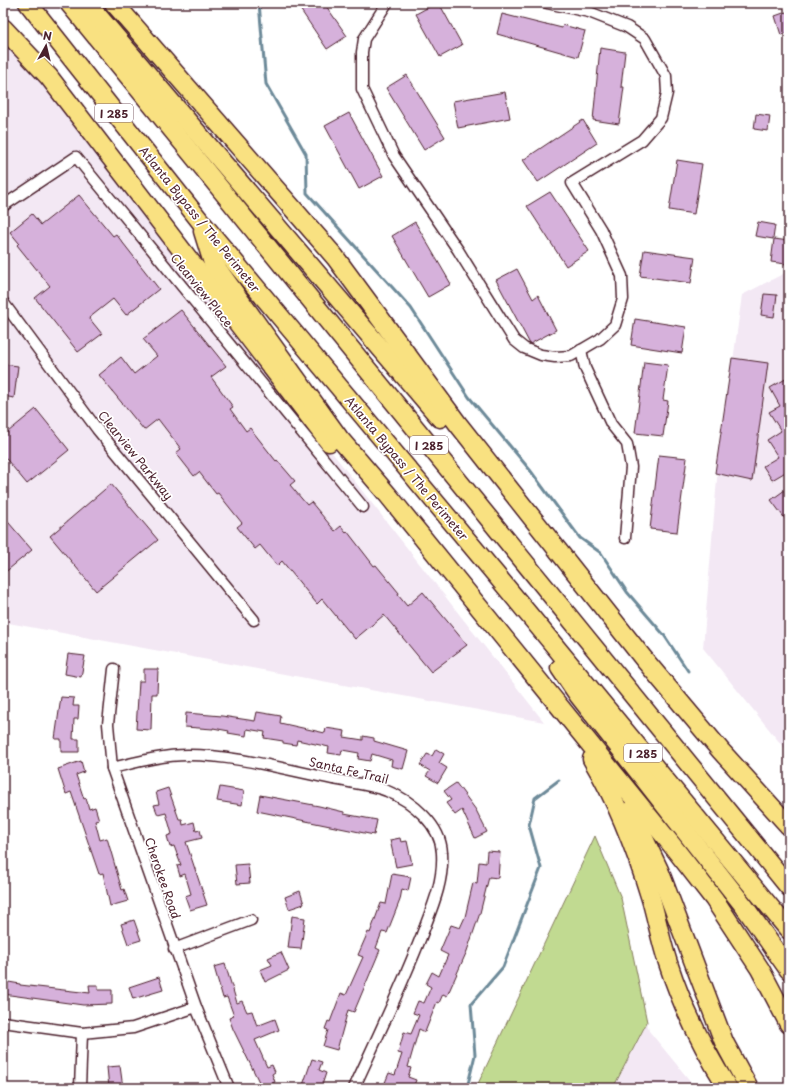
<svg xmlns="http://www.w3.org/2000/svg" width="792" height="1091" font-family="'Playpen Sans',sans-serif">
<rect width="100%" height="100%" fill="#fff"/>
<filter id="ink" filterUnits="userSpaceOnUse"><feTurbulence type="fractalNoise" baseFrequency=".025" numOctaves="2"/><feDisplacementMap in="SourceGraphic" scale="8" xChannelSelector="R" yChannelSelector="G"/><feConvolveMatrix kernelMatrix="1 2 1 2 8 2 1 2 1" color-interpolation-filters="sRGB"/></filter>
<g filter="url(#ink)">
<g fill="#f3e8f4">
<polygon points="3,30 312,427 544,722 3,622"/>
<polygon points="789,271 789,754 703,648 717,479 742,295"/>
<polygon points="647,1022 649,1031 696,1088 613,1088"/>
</g>
<polygon fill="#c1da91" stroke="#867c5e" points="595,836 621,898 647,1022 613,1088 476,1088"/>
<g fill="none" stroke-linecap="round" stroke-linejoin="round">
<g stroke="#6d8a99" stroke-width="3">
<polyline points="259,3 266,84 306,154 307,193 411,308 469,397 530,470 580,538 601,553 627,592 664,635 688,671"/>
<polyline points="467,1088 475,1055 471,1004 503,967 541,868 529,825 535,798 559,780"/>
</g>
</g>
<g fill="#d6b1db" stroke="#4a1f2b">
<polygon points="296,3 324,3 347,36 327,49"/>
<polygon points="436,3 439,3 462,45 440,57 416,14"/>
<polygon points="789,11 789,32 781,35 775,16"/>
<polygon points="502,14 546,25 546,24 562,28 563,25 585,31 578,57 497,34"/>
<polygon points="600,48 625,52 621,87 624,87 619,124 593,120"/>
<polygon points="407,75 445,137 424,150 386,88"/>
<polygon points="505,92 510,118 458,128 453,101"/>
<polygon points="349,113 383,176 359,189 325,126"/>
<polygon points="756,114 770,116 768,131 754,129"/>
<polygon points="583,120 597,143 538,182 523,160"/>
<polygon points="677,160 702,164 694,214 669,210"/>
<polygon points="550,192 589,251 566,266 527,206"/>
<polygon points="79,195 113,236 116,234 159,289 126,315 113,299 89,318 102,334 78,352 35,298 50,286 17,245 19,243 10,232 32,214 41,225"/>
<polygon points="415,222 451,284 428,297 392,236"/>
<polygon points="758,222 775,225 773,239 755,236"/>
<polygon points="774,239 789,241 786,264 771,262"/>
<polygon points="644,250 695,257 691,283 640,276"/>
<polygon points="517,269 533,299 538,295 556,330 530,344 496,280"/>
<polygon points="764,294 777,295 774,317 761,315"/>
<polygon points="181,310 226,366 211,377 233,407 230,409 246,431 250,428 276,461 277,460 295,481 290,485 307,505 311,502 335,531 341,526 346,532 347,531 374,566 376,565 399,593 398,595 407,606 423,592 467,645 431,672 384,615 355,639 322,599 317,604 282,561 277,566 260,545 255,549 237,527 242,523 218,493 216,494 199,472 194,476 176,453 181,449 158,419 144,430 99,375 121,357 134,374 157,356 143,339"/>
<polygon points="635,319 686,327 682,353 631,345"/>
<polygon points="732,358 768,363 752,481 715,473"/>
<polygon points="644,362 668,365 663,400 668,401 663,436 635,433"/>
<polygon points="3,364 18,366 14,398 3,396"/>
<polygon points="789,377 789,470 772,480 763,466 778,457 767,440 781,431 769,412 780,406 770,388"/>
<polygon points="36,409 69,450 27,484 3,455 3,436"/>
<polygon points="659,455 687,458 677,532 650,529"/>
<polygon points="111,484 158,540 96,591 50,536"/>
<polygon points="789,487 789,524 771,500"/>
<polygon points="3,516 32,550 3,574"/>
<polygon points="68,654 85,656 81,677 65,674"/>
<polygon points="144,669 158,669 157,694 152,694 151,730 136,729 139,681 144,681"/>
<polygon points="61,697 74,698 73,706 79,706 78,719 74,719 73,739 79,739 79,752 61,752 61,739 55,739"/>
<polygon points="257,712 281,716 280,723 325,733 326,728 345,731 344,737 363,740 363,736 374,738 374,741 408,751 403,769 391,766 392,760 372,754 370,761 358,759 359,753 342,750 341,755 328,753 329,747 297,740 296,745 283,743 283,741 264,738 265,732 247,729 246,736 228,733 229,731 213,728 213,729 185,727 186,713 222,716 255,721"/>
<polygon points="436,749 444,754 439,763 447,768 438,783 426,776 430,771 420,765 427,754 432,756"/>
<polygon points="81,761 84,772 76,775 84,799 86,798 89,809 95,807 99,820 95,821 100,840 107,838 122,890 124,889 128,901 110,906 103,873 99,874 71,792 66,794 58,769"/>
<polygon points="456,783 476,810 487,832 475,838 462,810 455,815 446,803 451,800 444,791"/>
<polygon points="220,787 244,791 242,805 217,801"/>
<polygon points="168,788 179,819 182,819 183,825 194,822 196,831 200,830 202,838 186,842 207,905 190,910 185,896 191,894 185,874 180,876 177,866 181,865 174,846 170,847 167,836 172,834 166,813 158,815 154,805 159,804 156,792"/>
<polygon points="260,795 319,806 344,812 344,814 377,820 374,835 257,811"/>
<polygon points="400,838 401,842 407,841 412,864 396,867 390,840"/>
<polygon points="487,851 500,852 498,878 489,877 480,913 467,951 447,996 443,994 439,1003 437,1002 425,1032 419,1029 408,1067 411,1068 408,1077 416,1080 413,1088 392,1088 384,1085 389,1073 395,1075 402,1054 398,1053 404,1032 411,1034 419,1015 413,1013 418,1001 424,1003 431,987 426,984 432,972 439,976 448,955 440,951 451,925 460,928 465,917 473,883 477,884 479,862 486,863"/>
<polygon points="248,864 250,883 237,884 235,865"/>
<polygon points="392,874 411,877 408,891 402,889 400,900 387,933 382,932 376,948 380,950 354,1012 348,1010 337,1050 323,1046 328,1030 325,1029 328,1021 330,1022 341,993 346,995 363,957 358,955 368,932 370,933 381,903 386,904"/>
<polygon points="300,891 304,904 289,909 285,897"/>
<polygon points="292,916 305,918 301,949 288,948"/>
<polygon points="134,920 141,940 128,944 121,924"/>
<polygon points="281,952 289,970 265,982 260,970 272,965 268,958"/>
<polygon points="225,964 237,1003 242,1001 247,1012 252,1011 257,1026 275,1019 279,1030 255,1040 267,1067 272,1065 275,1072 272,1074 275,1082 262,1088 233,1029 229,1018 234,1016 227,997 223,998 214,967"/>
<polygon points="159,977 163,990 133,999 129,987"/>
<polygon points="3,981 20,984 20,985 90,993 89,985 98,985 98,990 112,990 112,1004 83,1005 3,994"/>
<polygon points="312,1059 322,1062 319,1070 326,1073 322,1085 321,1085 320,1088 302,1088"/>
<polygon points="120,1066 123,1088 109,1088 107,1067"/>
</g>
<g fill="none" stroke-linecap="round" stroke-linejoin="round">
<defs>
<g id="minor">
<polyline points="387,3 364,39 362,52 362,89 394,156 458,250 514,340 524,348 541,355 555,357 571,356 600,339 615,325 623,299 622,276 601,230 572,183 642,140 661,118 667,93 666,76 645,39 627,27 589,12 547,3"/>
<polyline points="3,206 76,157 363,507"/>
<polyline points="3,302 97,429 254,620"/>
<polyline points="581,350 585,368 611,424 627,444 631,467 625,538"/>
<polyline points="114,669 108,724 112,768 196,1007 229,1088"/>
<path d="M112,768C137,762 162,755 188,755C235,755 287,770 333,779C350,783 371,784 387,791C412,801 441,825 442,853C444,883 431,910 421,937C401,988 377,1038 354,1088"/>
<polyline points="174,949 251,920"/>
<polyline points="3,1022 82,1033 133,1028 196,1007"/>
<polyline points="80,1088 82,1033"/>
</g>
<g id="motorway">
<polyline points="28,3 201,222 497,576 789,930"/>
<polyline points="69,3 789,887"/>
<polyline points="87,3 440,418"/>
<polyline points="114,3 335,257 458,424 643,658 721,751 789,826"/>
<polyline points="3,28 49,77 329,442"/>
<polyline points="203,231 213,263 339,438 388,495 671,844 714,899 760,969 789,1024"/>
<polyline points="560,668 579,696 744,906 789,970"/>
<path d="M592,759C618,803 636,850 651,899C657,920 661,942 668,963C683,1009 702,1047 728,1088"/>
<polyline points="631,811 659,870 724,1042 749,1088"/>
</g>
</defs>
<use href="#minor" stroke="#4a1f2b" stroke-width="13"/>
<use href="#motorway" stroke="#4a1f2b" stroke-width="21"/>
<use href="#minor" stroke="#fff" stroke-width="10"/>
<use href="#motorway" stroke="#f9e181" stroke-width="18"/>
</g>
</g>
<g text-anchor="middle" dominant-baseline="central" stroke-width="3.5" stroke-linejoin="round" paint-order="stroke">
<g fill="#fff" stroke="#80626b" stroke-width="1">
<rect x="95" y="104" width="38" height="18" rx="3"/>
<rect x="410" y="436" width="38" height="18" rx="3"/>
<rect x="624" y="744" width="38" height="18" rx="3"/>
</g>
<g font-size="11" font-weight="bold" fill="#4a1f2b">
<text x="114" y="113">I 285</text>
<text x="429" y="445">I 285</text>
<text x="643" y="753">I 285</text>
</g>
<g font-size="12" fill="#4a1f2b" stroke="#fff">
<text transform="translate(200 219) rotate(51)">Atlanta Bypass / The Perimeter</text>
<text transform="translate(202 290) rotate(51)">Clearview Place</text>
<text transform="translate(136 455) rotate(51)">Clearview Parkway</text>
<text transform="translate(407 468) rotate(50)">Atlanta Bypass / The Perimeter</text>
<text transform="translate(349 770) rotate(13)">Santa Fe Trail</text>
<text transform="translate(163 878) rotate(71)">Cherokee Road</text>
</g>
</g>
<rect width="792" height="1091" fill="none" stroke="#fff" stroke-width="16"/>
<rect x="8" y="8" width="776" height="1075" fill="none" stroke="#4a1f2b" stroke-width="1.5" filter="url(#ink)"/>
<g transform="translate(46 46) rotate(8)" stroke="#ffffff" stroke-width="3" paint-order="stroke">
<path d="M0-3L7 15L0 10L-7 15Z" fill="#4a1f2b"/>
<text y="-6" font-size="11" font-weight="bold" text-anchor="middle" fill="#4a1f2b">N</text>
</g>
</svg>
